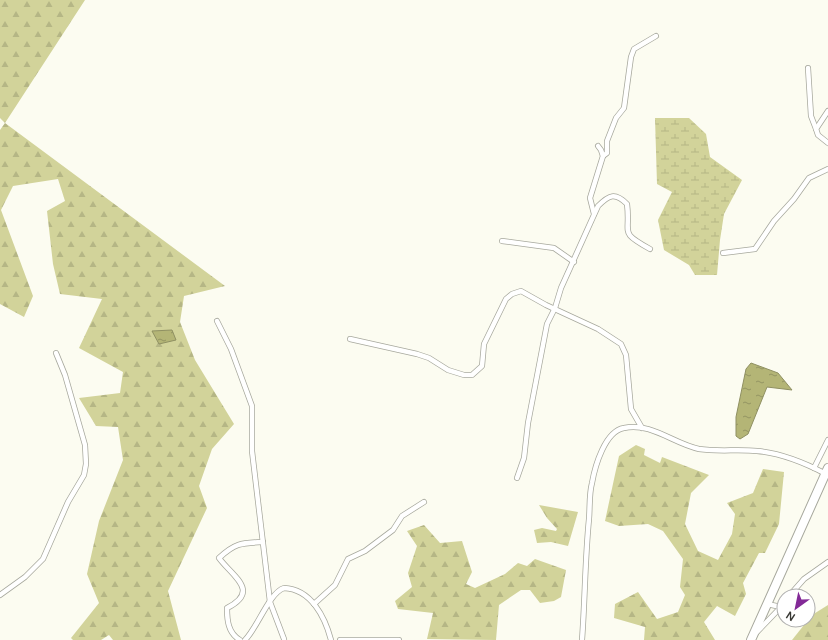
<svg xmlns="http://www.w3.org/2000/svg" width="828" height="640" font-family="'DM Sans',sans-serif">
<defs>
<pattern id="forest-firs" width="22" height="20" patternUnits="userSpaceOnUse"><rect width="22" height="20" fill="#d2d39a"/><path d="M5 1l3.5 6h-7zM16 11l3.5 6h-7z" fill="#b5b685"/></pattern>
<pattern id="wetland-marsh" width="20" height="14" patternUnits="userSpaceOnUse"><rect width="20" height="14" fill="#d2d39a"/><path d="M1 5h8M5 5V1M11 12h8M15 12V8" fill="none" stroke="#b5b685"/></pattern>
<pattern id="water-ripples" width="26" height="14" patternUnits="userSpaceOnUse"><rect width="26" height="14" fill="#b4b576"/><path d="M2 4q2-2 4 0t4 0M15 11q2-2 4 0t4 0" fill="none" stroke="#939462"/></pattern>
</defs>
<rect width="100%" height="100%" fill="#fcfcf1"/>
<g fill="url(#forest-firs)">
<polygon points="0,0 85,0 5,123 225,286 184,296 180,322 195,360 234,424 212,449 199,486 207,508 168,591 181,640 113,640 109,635 101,640 73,640 71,638 99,603 87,574 99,521 123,460 118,427 96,426 79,398 120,393 123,372 79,348 102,299 60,294 53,264 47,211 65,201 58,179 13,186 1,210 33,296 24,317 0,304 0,130 5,123 0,118"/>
<polygon points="636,445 645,449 644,455 660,463 662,457 709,475 691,493 685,524 698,551 718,560 732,534 735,514 727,503 753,493 763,469 784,472 779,524 765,553 759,553 743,583 746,594 735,616 717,606 704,622 715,640 644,640 645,627 614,618 615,604 638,592 657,619 678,612 685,595 680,587 683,559 663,531 648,524 619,526 605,521 619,456"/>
<polygon points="539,505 578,512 568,546 551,542 537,543 534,530 542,528 556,531 557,529 547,518"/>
<polygon points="424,525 440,543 462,541 472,572 466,584 475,588 505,574 518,563 527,566 535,559 566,570 561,597 554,601 540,603 530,590 521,590 499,605 496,640 427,639 433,613 398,609 395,601 412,587 408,573 417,546 407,531"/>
<polygon points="828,605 828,640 792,640 812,615"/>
</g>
<polygon fill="url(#wetland-marsh)" points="655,118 689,118 706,134 710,157 742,180 724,214 720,240 717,275 695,275 689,265 664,250 658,220 672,192 657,184"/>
<g fill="url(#water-ripples)" stroke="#8f9062">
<polygon points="172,330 176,340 159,344 152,331"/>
<polygon points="751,363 778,373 792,390 767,387 748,434 740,439 736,436 736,417 746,369"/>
</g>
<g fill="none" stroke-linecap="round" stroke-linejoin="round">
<defs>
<g id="street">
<polyline points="808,68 811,116 816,129"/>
<polyline points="828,111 816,129 818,135 828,143"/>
<polyline points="603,156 607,153 607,141 616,118 624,108 631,57 634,49 656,36"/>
<polyline points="594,214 590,198 603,156 601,150 598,146"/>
<polyline points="502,241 554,248 574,262"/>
<polyline points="723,253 755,249 774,221 794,199 809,178 828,169"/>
<polyline points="217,321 231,349 252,406 252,451 270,602 284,639"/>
<polyline points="350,339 417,354 429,358 448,370 464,375 472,375 482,366 484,344 506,299 512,294 521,291 546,305 598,329 621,344 626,355 631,409 642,428"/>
<polyline points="814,468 828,440"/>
<path d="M517,478L524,458L528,423L547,324L555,308L561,288L598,206C609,195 615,192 627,204C631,235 618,231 650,249"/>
<polyline points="0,595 25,577 43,559 68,502 84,475 86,464 85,445 65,375 56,353"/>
<polyline points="789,596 804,579 828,562"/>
<polyline points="314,604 335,585 348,559 365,551 393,530 402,516 424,502"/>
<polyline points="767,604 781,607 784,603"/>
<polyline points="757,632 781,607"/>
<path d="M240,640C228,633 227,620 227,608C261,591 232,576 219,558C235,543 241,543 263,542"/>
<path d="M245,640C258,627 269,593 284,588C311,589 325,617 331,640"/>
<polyline points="340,640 399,640"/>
<path d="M582,640C585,600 585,559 589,519C590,507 589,494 592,483C595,466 605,431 624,428C651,422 674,444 699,449C718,452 738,449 757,451C780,453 805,463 826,474"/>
</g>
<polyline id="highway" points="751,640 828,468"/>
</defs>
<use href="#street" stroke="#a7a89d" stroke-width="6"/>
<use href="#highway" stroke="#a7a89d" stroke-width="10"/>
<use href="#street" stroke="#fff" stroke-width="4.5"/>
<use href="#highway" stroke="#fff" stroke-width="8"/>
</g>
<g transform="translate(796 608) rotate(213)"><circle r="19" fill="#ffffff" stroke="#afafae"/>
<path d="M0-3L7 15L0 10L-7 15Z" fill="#832a97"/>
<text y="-6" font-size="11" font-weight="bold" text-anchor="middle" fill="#383834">N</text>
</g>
</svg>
